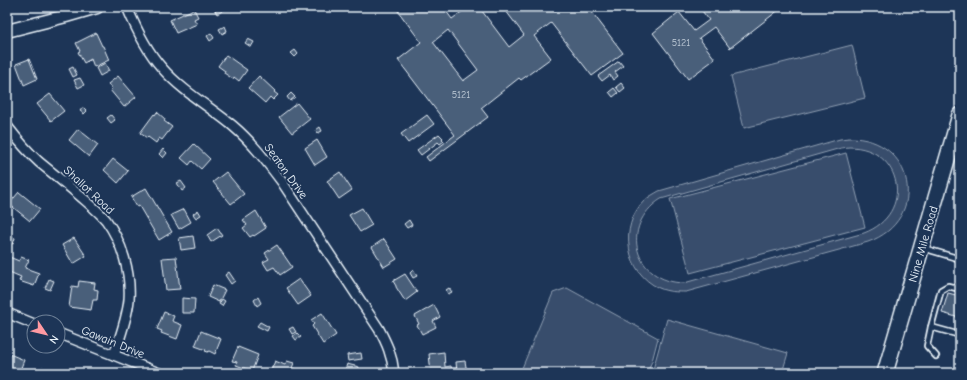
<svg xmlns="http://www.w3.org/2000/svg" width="967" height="380" font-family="'Comic Neue',sans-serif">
<rect width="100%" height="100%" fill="#1d3557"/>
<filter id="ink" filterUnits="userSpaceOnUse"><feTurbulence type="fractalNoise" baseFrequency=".025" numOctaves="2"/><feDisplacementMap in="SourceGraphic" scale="8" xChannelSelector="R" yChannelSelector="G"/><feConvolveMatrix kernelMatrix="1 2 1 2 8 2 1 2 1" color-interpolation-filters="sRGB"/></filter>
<g filter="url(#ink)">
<g fill="#374d6c" stroke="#909fb2" fill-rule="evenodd">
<polygon points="852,45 865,98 744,128 731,76"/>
<path d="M849,138C915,137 930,220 868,242L686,292C677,292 668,292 659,288C626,273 618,227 644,201C648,197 654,194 659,191L840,139ZM849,147C903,147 915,214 864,233L684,283C634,282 619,226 661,199L841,148Z"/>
<polygon points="846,153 865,227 690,273 670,199"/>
<polygon points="567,288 658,338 652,361 647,373 520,373 553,293"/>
<polygon points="667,319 788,353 782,373 652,373"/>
</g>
<g fill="#495e7a" stroke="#e8f1f8" fill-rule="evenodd">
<polygon points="213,7 230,7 217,14"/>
<path d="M395,7H443L452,19L468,7H479L509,47L524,35L503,7H552L555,11L561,7H588L623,53L592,76L551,23L534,36L551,58L521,80L519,78L481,108L488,117L429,161L426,157L455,135L398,60L421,42ZM448,30L478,70L463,81L433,42Z"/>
<polygon points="699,7 779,7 780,9 730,48 714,27 699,38 715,59 688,79 653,33 679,12 694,31 709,20"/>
<polygon points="194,9 198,17 194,19 197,24 176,33 170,20"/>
<polygon points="225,26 227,31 222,34 219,29"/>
<polygon points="96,33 102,46 103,46 109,60 94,67 91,59 84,63 78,52 80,51 76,43"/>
<polygon points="211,33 214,38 210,41 207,36"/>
<polygon points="248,39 254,42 251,47 245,43"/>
<polygon points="295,50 298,54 295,57 291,53"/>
<polygon points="226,55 247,70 239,81 234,77 233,79 224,73 225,71 218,66"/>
<polygon points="29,59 37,79 24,85 16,64"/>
<polygon points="619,61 623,66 615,72 618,76 613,80 610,75 602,81 598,76"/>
<polygon points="105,63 109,71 100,76 96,68"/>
<polygon points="73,67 77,75 73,77 69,69"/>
<polygon points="118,76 136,97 124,107 110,90 112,89 108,84"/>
<polygon points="259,76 275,91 274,92 278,95 273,100 270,97 265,103 248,88"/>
<polygon points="80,78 84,85 78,88 74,80"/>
<polygon points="621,83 625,88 620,92 616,87"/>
<polygon points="614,88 618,93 613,97 609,92"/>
<polygon points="291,93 295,97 290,101 287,97"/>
<polygon points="50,94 64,111 51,121 37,104"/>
<polygon points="297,103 310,119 292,133 279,117"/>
<polygon points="83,107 87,111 84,114 80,111"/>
<polygon points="157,112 165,119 164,121 172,127 162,140 159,138 156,143 148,137 147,138 140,133 154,114 155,115"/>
<polygon points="111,115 115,120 111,123 107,118"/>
<polygon points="427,115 434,124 408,143 401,134"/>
<polygon points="320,127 322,131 318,133 316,130"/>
<polygon points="78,129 98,145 89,157 69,140"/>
<polygon points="439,134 443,138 442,139 444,141 440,144 438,142 421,155 417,150"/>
<polygon points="317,140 327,157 315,165 305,148"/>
<polygon points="194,144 210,159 201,169 192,161 189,165 181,158"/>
<polygon points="163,149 167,153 163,158 159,154"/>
<polygon points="113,159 128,171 118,183 104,170"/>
<polygon points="226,172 244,194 231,204 213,182"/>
<polygon points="340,172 352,190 339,199 327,181"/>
<polygon points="181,181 186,188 182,191 177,183"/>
<polygon points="146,188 172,232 159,240 139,206 137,207 131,197"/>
<polygon points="19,192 40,209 30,221 9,204"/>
<polygon points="362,208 372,225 360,232 349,215"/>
<polygon points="184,209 191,222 179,229 171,215"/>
<polygon points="198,210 201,215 196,218 193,214"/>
<polygon points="256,211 266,228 254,236 253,235 250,237 243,228 247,225 243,220"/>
<polygon points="409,220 412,225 407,228 404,224"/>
<polygon points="217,228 222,235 211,242 207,235"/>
<polygon points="8,235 15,238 13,244 7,241"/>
<polygon points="193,236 195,248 181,250 179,238"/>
<polygon points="74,238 86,256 73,264 62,245"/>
<polygon points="384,239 397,259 384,267 372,247"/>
<polygon points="277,245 292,267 280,275 274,267 268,270 263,262 269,259 265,253"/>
<polygon points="7,256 19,261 21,257 29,260 25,268 39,273 34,286 19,281 21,277 7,271"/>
<polygon points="176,257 180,289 166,290 162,258"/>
<polygon points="413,270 417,276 413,278 410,273"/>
<polygon points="229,272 235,281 231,284 225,275"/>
<polygon points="405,274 417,292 405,301 396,287 396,286 393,281"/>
<polygon points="49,279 54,281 50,290 45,288"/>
<polygon points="299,279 311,296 298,305 286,288"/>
<polygon points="79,281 95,283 94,289 98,290 97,300 93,300 91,310 69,307 72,286 78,287"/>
<polygon points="213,285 225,290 219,302 208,297"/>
<polygon points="449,288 452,292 448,294 446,290"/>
<polygon points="948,293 960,296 960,318 942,313"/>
<polygon points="258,297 261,303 257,306 254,300"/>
<polygon points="182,298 195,299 194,313 182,313"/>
<polygon points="222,299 225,301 222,306 219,304"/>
<polygon points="434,305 440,317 433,321 436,327 422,334 417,325 419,324 415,316"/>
<polygon points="164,312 174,316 172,321 182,325 177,339 161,333 162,331 157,329"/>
<polygon points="322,313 336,335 323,344 312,326 314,324 311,320"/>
<polygon points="260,322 269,327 267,331 257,326"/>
<polygon points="293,327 296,332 292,334 289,329"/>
<polygon points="201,331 221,339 215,354 209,351 208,352 205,351 206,350 195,346"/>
<polygon points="297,333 301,337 296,340 293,336"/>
<polygon points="238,347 258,355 252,371 236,365 237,362 232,361"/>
<polygon points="444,352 445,367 451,366 452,372 457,372 456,362 465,361 467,373 431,373 429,354"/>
<polygon points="7,353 24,360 19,373 7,369"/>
<polygon points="361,353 362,359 348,361 347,355"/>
<polygon points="275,361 285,365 287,361 294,363 292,368 295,369 294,373 270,373"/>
<polygon points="347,364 359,367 358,373 344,373"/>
<polygon points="42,367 57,373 39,373"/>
</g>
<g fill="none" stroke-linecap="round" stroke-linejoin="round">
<defs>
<g id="service">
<polyline points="923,248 960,259"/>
<polyline points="931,327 960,335"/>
<polyline points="936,356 927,346 931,327 941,290 948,286 960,289"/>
</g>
<g id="minor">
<path d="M127,7C136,29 146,50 162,68C182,91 210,107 233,126C252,142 267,162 282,182L379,329C387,344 392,355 394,373"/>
<path d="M7,126C17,139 27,151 39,162C55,175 71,188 86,201C93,207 100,213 106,220C122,242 131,272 129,300C127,319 120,337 114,355"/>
<polyline points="7,313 34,324"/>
<polyline points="58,333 159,373"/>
</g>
<polyline id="tertiary" points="7,31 66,16 97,7"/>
<polyline id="primary" points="885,373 960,115"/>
</defs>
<use href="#service" stroke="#e8f1f8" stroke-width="8"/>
<use href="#minor" stroke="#e8f1f8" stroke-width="12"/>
<use href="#tertiary" stroke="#e8f1f8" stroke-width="15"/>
<use href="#primary" stroke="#e8f1f8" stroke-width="18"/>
<use href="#service" stroke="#1d3557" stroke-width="4.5"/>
<use href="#minor" stroke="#1d3557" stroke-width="9"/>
<use href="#tertiary" stroke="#1d3557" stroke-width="12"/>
<use href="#primary" stroke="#1d3557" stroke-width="15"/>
</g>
</g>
<g text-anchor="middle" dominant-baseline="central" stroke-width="4" stroke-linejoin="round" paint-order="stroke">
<g font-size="10" fill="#c0ccd8">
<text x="681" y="43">5121</text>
<text x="461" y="95">5121</text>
</g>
<g font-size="12" fill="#e8f1f8" stroke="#1d3557">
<text transform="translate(286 171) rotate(54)">Seaton Drive</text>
<text transform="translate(89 190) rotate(43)">Shallot Road</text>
<text transform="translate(923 244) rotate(-74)">Nine Mile Road</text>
<text transform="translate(113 342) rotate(22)">Gawain Drive</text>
</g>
</g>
<rect width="967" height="380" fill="none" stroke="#1d3557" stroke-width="24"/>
<rect x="12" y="12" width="943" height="356" fill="none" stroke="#e8f1f8" stroke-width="1.5" filter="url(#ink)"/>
<g transform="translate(46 334) rotate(125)"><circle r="19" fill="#1d3557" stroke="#6e8097"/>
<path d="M0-3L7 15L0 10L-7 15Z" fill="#ff9aa2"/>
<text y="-6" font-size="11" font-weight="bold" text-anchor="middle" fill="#e8f1f8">N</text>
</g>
</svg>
